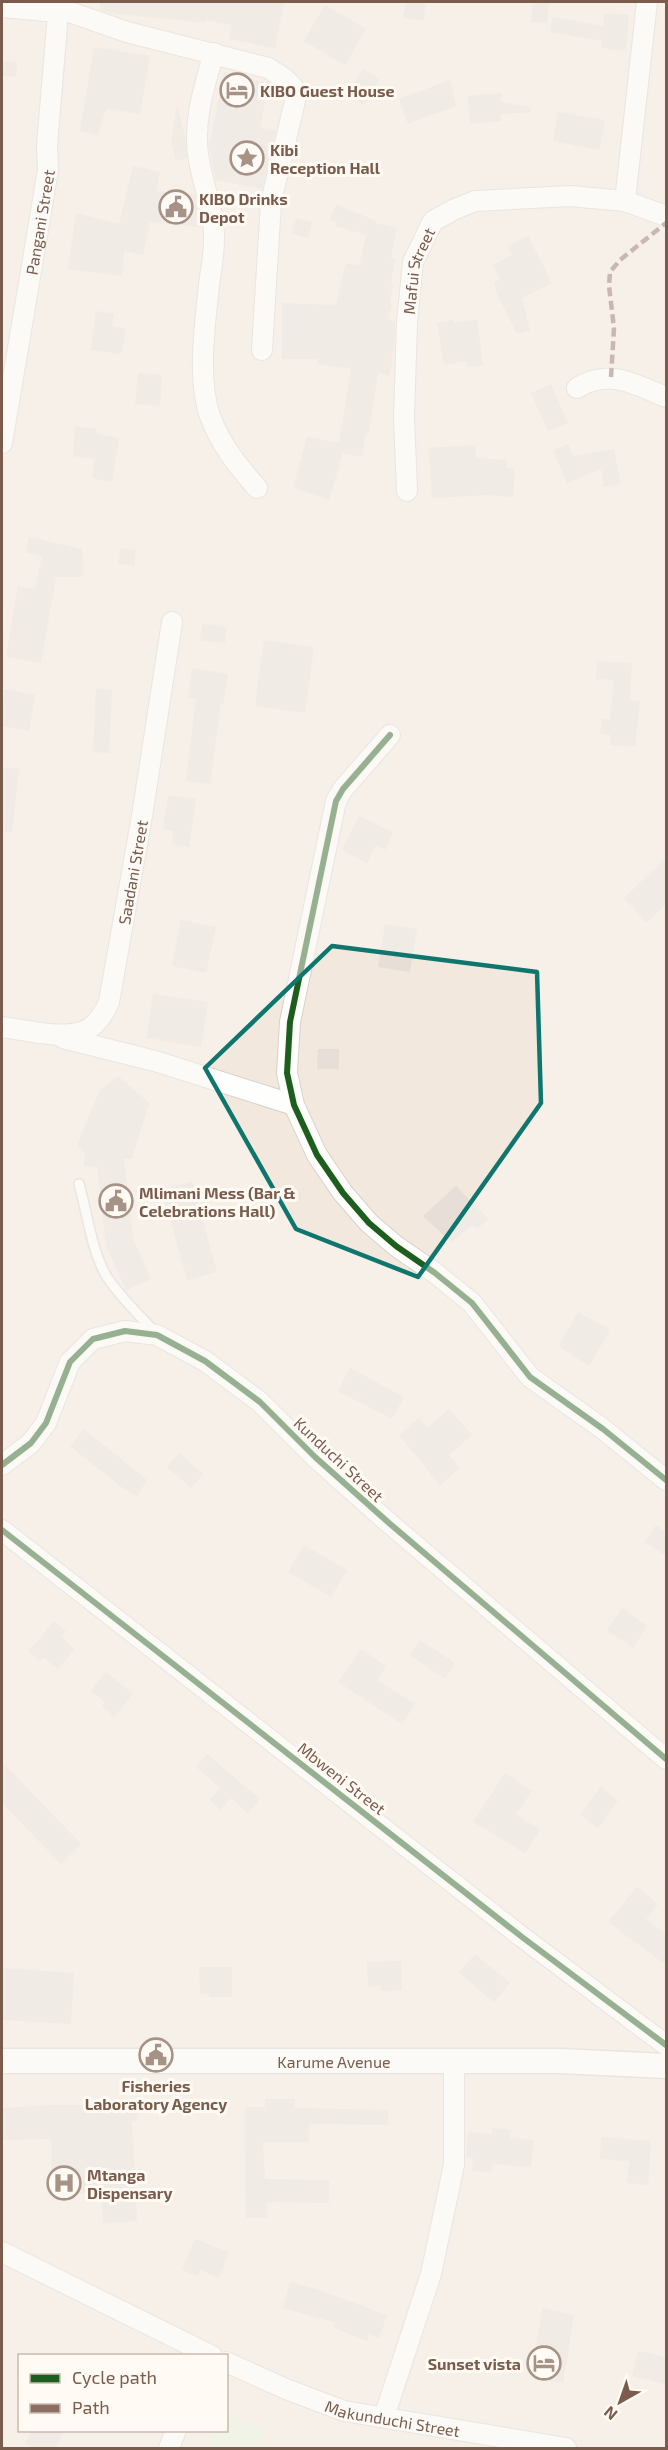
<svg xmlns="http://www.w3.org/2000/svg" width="668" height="2450" font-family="'Exo 2',sans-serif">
<rect width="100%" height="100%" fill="#f9f5f0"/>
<path fill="#f2e8de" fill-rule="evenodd" d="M2,2H666V2448H2ZM20,2356H226V2430H20Z"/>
<polygon fill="#e7f0db" points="227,2412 266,2432 258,2448 205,2448 214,2431 226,2430"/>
<g fill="#e6ded7">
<polygon points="100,2 284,2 275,48 229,39 232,25 206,20 206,23 110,13 100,10"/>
<polygon points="406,2 426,2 423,21 403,18"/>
<polygon points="533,2 549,2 547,23 531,22"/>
<polygon points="325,5 366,29 345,65 304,41"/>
<polygon points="604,13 629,15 626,51 601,48 602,41 550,32 553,17 603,26"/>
<polygon points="94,47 150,56 140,114 106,108 98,135 80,131"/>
<polygon points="2,61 17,62 16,77 2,76"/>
<polygon points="363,69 379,79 364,105 348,95"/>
<polygon points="224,72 263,82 268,87 260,127 276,130 262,189 216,180 209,147"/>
<polygon points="450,80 456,106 408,124 399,99"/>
<polygon points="502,93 501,102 530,107 530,112 501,114 501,121 470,124 468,96"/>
<polygon points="177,106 185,136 187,158 176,161 171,141"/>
<polygon points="558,112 605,120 599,150 553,141"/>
<polygon points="133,166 160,172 156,191 195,195 199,214 198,227 150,222 143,255 124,251 122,276 68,269 76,213 119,224"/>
<polygon points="336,205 377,221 376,223 397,228 391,258 395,258 391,283 393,283 390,303 392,304 388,319 395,322 394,347 391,361 393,362 389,376 378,372 369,433 366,433 362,457 343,453 329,500 293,488 307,437 339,443 351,368 317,364 318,359 282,359 282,303 336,305 346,263 359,266 366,235 336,226 337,223 330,220"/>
<polygon points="296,218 312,222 308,238 292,234"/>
<polygon points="528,236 552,283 522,298 530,331 517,334 497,294 494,282 500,279 493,265 512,255 508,246"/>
<polygon points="96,311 114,314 112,326 126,328 121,354 91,350"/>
<polygon points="453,320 454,323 477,320 483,365 467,367 466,361 444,365 437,323"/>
<polygon points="138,373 162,375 160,406 135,404"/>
<polygon points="551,384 568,423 548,431 531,393"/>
<polygon points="75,426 97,429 96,434 119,438 112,482 92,478 95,459 73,456"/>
<polygon points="568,444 573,456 614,449 621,484 604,487 601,469 567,483 553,450"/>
<polygon points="475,445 476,458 507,460 507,468 515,469 513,497 486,495 432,498 429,448"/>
<polygon points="29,537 82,549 83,577 56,577 41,663 6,657 18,586 35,589 42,556 26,552"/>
<polygon points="121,548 136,550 134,566 118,564"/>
<polygon points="202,624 226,627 225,643 200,640"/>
<polygon points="264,640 314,647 305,713 255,706"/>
<polygon points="597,661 632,663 630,700 640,701 635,747 610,745 611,735 600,734 602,719 610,720 614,680 596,679"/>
<polygon points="192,668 228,674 223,704 221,703 210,784 186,781 196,699 188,698"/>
<polygon points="4,689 35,695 29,731 2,726"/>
<polygon points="96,689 112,690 109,753 93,752"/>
<polygon points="2,767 19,769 12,832 2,831"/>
<polygon points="168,795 196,799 189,847 172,844 173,831 163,829"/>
<polygon points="359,816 393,833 385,850 376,845 367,863 342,850"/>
<polygon points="666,858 666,904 647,923 624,898"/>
<polygon points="181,920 216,927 206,973 172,966"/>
<polygon points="385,924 417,929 410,972 378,967"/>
<polygon points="153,994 208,1002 201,1047 147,1038"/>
<polygon points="318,1049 339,1049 339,1069 317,1069"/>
<polygon points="118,1076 149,1103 132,1159 124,1159 133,1238 151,1279 126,1290 106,1245 97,1167 84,1166 85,1153 77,1145 100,1090"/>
<polygon points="192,1181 217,1272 187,1280 162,1189"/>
<polygon points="456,1186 488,1219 477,1229 473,1225 451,1242 423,1216"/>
<polygon points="578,1312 610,1330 589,1366 559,1346"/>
<polygon points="350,1368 404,1397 392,1419 338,1391"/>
<polygon points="449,1409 472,1435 449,1455 460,1468 440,1485 399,1435 419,1418 427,1428"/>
<polygon points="84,1429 147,1480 137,1496 120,1486 70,1446"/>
<polygon points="179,1453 203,1474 191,1488 167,1467"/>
<polygon points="656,1525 666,1532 666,1556 645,1542"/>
<polygon points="304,1545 347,1570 331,1597 288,1572"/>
<polygon points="622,1608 647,1626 633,1648 607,1630"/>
<polygon points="54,1621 66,1631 61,1637 75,1649 58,1669 43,1657 40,1661 29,1651"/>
<polygon points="420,1640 455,1663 445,1679 410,1655"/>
<polygon points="361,1649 386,1666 377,1680 415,1704 402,1724 338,1682"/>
<polygon points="106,1672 133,1694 114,1717 102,1706 105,1702 91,1691"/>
<polygon points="207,1754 260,1799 248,1813 231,1798 221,1810 210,1800 220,1788 196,1767"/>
<polygon points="2,1762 81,1844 61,1864 2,1803"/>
<polygon points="505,1773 532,1791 516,1814 540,1830 525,1853 473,1822"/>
<polygon points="601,1787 618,1800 598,1828 580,1815"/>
<polygon points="637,1887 658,1904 646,1919 666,1934 666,1965 608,1922"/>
<polygon points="475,1954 510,1983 494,2002 459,1973"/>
<polygon points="401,1961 402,1990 381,1991 381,1986 368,1987 367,1962"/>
<polygon points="199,1967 232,1967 232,1997 209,1997 209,1993 200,1994"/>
<polygon points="2,1968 74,1973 71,2024 2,2020"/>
<polygon points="265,2099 295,2099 295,2108 389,2110 388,2125 309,2124 309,2142 263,2142 265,2179 329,2180 329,2203 266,2202 267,2218 246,2218 245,2107 265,2107"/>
<polygon points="51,2105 137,2105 138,2121 132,2121 137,2221 103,2223 101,2192 53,2195 51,2139 2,2140 2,2108"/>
<polygon points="492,2128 510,2130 510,2138 534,2140 531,2167 493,2164 492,2172 472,2171 473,2157 466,2157 468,2132 492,2134"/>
<polygon points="601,2137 651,2141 648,2185 627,2183 629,2161 600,2159"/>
<polygon points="195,2239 229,2252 219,2278 200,2270 198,2276 182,2270"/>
<polygon points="290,2282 319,2290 387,2315 379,2338 369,2334 367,2341 334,2328 336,2323 283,2308"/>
<polygon points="543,2308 574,2315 563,2383 530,2378"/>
<polygon points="638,2351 666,2357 666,2384 632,2376"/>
<polygon points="32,2430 64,2430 56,2448 34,2448 25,2444"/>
</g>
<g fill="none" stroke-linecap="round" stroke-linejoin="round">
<defs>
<path id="service" d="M79,1184C87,1212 92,1253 107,1277C121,1298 139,1315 156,1333"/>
<g id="minor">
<polyline points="2,7 46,11 58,8 127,32 268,68 284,78 293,87 295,101 271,202 262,350"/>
<path d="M214,53C204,87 192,124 199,160C203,186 215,213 214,240C214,255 211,270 209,285C205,324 197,379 210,416C220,444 238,466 257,488"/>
<polyline points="625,201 647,2"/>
<path d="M577,388C610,368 634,384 666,397"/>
<path id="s1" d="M2,443L48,170L47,145L59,2"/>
<path id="s2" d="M407,491L404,416L407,323L413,262L433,221L455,209L475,201L570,196L625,201L666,216"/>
<polyline points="390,735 343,789 336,801 290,1022 287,1073 294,1105 317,1155 343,1193 369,1223 396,1246 435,1273 472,1303 530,1377 603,1429 666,1480"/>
<path id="s3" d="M2,1027C26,1030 57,1039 81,1032C95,1029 104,1013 109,1002L142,816L172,622"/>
<polyline points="63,1038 155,1061 294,1105"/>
<polyline points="2,1465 31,1443 46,1423 70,1362 93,1339 125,1331 157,1335 205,1361 260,1402 315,1457 389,1523 666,1759"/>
<polyline points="2,1530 522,1937 666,2045"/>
<polyline points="2,2252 212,2356"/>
<path id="s4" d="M226,2362L286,2389L344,2411L566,2448"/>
<polyline points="384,2417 431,2274 454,2165 454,2061"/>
<polyline points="169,2448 176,2430"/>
</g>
<g id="tertiary">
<path id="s5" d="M2,2061H561L666,2066"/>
</g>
</defs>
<use href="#service" stroke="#d7d1cb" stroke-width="12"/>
<use href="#minor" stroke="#d7d1cb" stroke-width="22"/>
<use href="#tertiary" stroke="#d7d1cb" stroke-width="27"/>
<use href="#service" stroke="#fefefd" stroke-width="9"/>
<use href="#minor" stroke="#fefefd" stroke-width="20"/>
<use href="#tertiary" stroke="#fefefd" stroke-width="24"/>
<polyline stroke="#8d6e63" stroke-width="4.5" stroke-dasharray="9 4.5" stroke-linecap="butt" points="611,377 614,328 609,286 610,272 620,260 666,223"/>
<defs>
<g id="cycleway">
<polyline points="390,735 343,789 336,801 290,1022 287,1073 294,1105 317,1155 343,1193 369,1223 396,1246 435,1273 472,1303 530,1377 603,1429 666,1480"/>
<polyline points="2,1465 31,1443 46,1423 70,1362 93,1339 125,1331 157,1335 205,1361 260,1402 315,1457 389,1523 666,1759"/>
<polyline points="2,1530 522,1937 666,2045"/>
</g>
</defs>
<use href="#cycleway" stroke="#fffaf3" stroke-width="10"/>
<use href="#cycleway" stroke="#1b5e20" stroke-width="6"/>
</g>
<path d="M0 0H668V2450H0ZM332,946L537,972L541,1103L418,1277L296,1229L205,1068Z" fill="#f9f5f0" fill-opacity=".55" fill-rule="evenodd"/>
<path fill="none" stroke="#0f766e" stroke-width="4.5" stroke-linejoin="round" d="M332,946L537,972L541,1103L418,1277L296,1229L205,1068Z"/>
<defs>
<symbol id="hotel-ring" viewBox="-11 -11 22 22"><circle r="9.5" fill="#fffaf3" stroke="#a69286" stroke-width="1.5"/><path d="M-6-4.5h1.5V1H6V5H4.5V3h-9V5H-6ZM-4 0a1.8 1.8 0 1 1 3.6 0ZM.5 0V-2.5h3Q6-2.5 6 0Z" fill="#a69286"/></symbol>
<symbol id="sight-ring" viewBox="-11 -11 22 22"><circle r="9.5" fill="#fffaf3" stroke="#a69286" stroke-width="1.5"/><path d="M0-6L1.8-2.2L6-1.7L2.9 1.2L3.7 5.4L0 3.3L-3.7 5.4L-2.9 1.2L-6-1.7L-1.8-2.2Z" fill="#a69286"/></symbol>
<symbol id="civic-ring" viewBox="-11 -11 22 22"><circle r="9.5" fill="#fffaf3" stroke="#a69286" stroke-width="1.5"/><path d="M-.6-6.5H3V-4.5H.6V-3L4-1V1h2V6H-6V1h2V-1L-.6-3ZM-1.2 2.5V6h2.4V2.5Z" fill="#a69286"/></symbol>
<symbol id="hospital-ring" viewBox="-11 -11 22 22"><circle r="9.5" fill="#fffaf3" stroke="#a69286" stroke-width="1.5"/><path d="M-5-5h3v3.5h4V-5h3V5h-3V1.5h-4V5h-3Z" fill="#a69286"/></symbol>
</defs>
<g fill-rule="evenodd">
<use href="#hotel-ring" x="218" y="71" width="38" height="38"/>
<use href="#sight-ring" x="228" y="139" width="38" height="38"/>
<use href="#civic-ring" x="157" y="188" width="38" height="38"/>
<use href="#civic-ring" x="97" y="1182" width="38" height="38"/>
<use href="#civic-ring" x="137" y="2036" width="38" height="38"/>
<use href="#hospital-ring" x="45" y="2164" width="38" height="38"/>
<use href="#hotel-ring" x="525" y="2344" width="38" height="38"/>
</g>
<g text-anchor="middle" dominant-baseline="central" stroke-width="6" stroke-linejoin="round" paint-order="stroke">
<g font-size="16" font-weight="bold" fill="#7a5c4d" stroke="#fffaf3" text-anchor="start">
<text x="260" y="90">KIBO Guest House</text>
<text x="270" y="149">Kibi<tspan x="270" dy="18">Reception Hall</tspan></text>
<text x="199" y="198">KIBO Drinks<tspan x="199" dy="18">Depot</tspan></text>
<text x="139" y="1192">Mlimani Mess (Bar &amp;<tspan x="139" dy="18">Celebrations Hall)</tspan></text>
<text x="156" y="2085" text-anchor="middle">Fisheries<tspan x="156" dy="18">Laboratory Agency</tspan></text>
<text x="87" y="2174">Mtanga<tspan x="87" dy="18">Dispensary</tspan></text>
<text x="521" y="2363" text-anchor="end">Sunset vista</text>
</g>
<g font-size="16" fill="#7a5c4d" stroke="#fffaf3">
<text stroke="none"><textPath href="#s1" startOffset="224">Pangani Street</textPath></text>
<text stroke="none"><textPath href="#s2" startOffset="222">Mafui Street</textPath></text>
<text stroke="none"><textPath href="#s3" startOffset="254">Saadani Street</textPath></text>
<text transform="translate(339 1459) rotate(43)">Kunduchi Street</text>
<text transform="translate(342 1778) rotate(38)">Mbweni Street</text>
<text stroke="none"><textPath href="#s5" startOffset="332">Karume Avenue</textPath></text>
<text stroke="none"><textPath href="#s4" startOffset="177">Makunduchi Street</textPath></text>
</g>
</g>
<rect width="668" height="2450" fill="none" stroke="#7a5c4d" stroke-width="6"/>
<rect x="18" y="2354" width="210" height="78" fill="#fffaf3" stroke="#cabbb1" stroke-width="1.5"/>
<rect x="30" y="2374" width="30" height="9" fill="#1b5e20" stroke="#cabbb1" stroke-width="1.5"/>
<text x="72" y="2384" font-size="18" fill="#7a5c4d">Cycle path</text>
<rect x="30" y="2404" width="30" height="9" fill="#8d6e63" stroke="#cabbb1" stroke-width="1.5"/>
<text x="72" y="2414" font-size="18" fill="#7a5c4d">Path</text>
<g transform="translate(620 2402) rotate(220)" stroke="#fffaf3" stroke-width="4.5" paint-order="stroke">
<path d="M0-4.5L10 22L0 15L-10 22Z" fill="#7a5c4d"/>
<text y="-9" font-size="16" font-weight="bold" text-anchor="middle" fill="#7a5c4d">N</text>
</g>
</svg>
